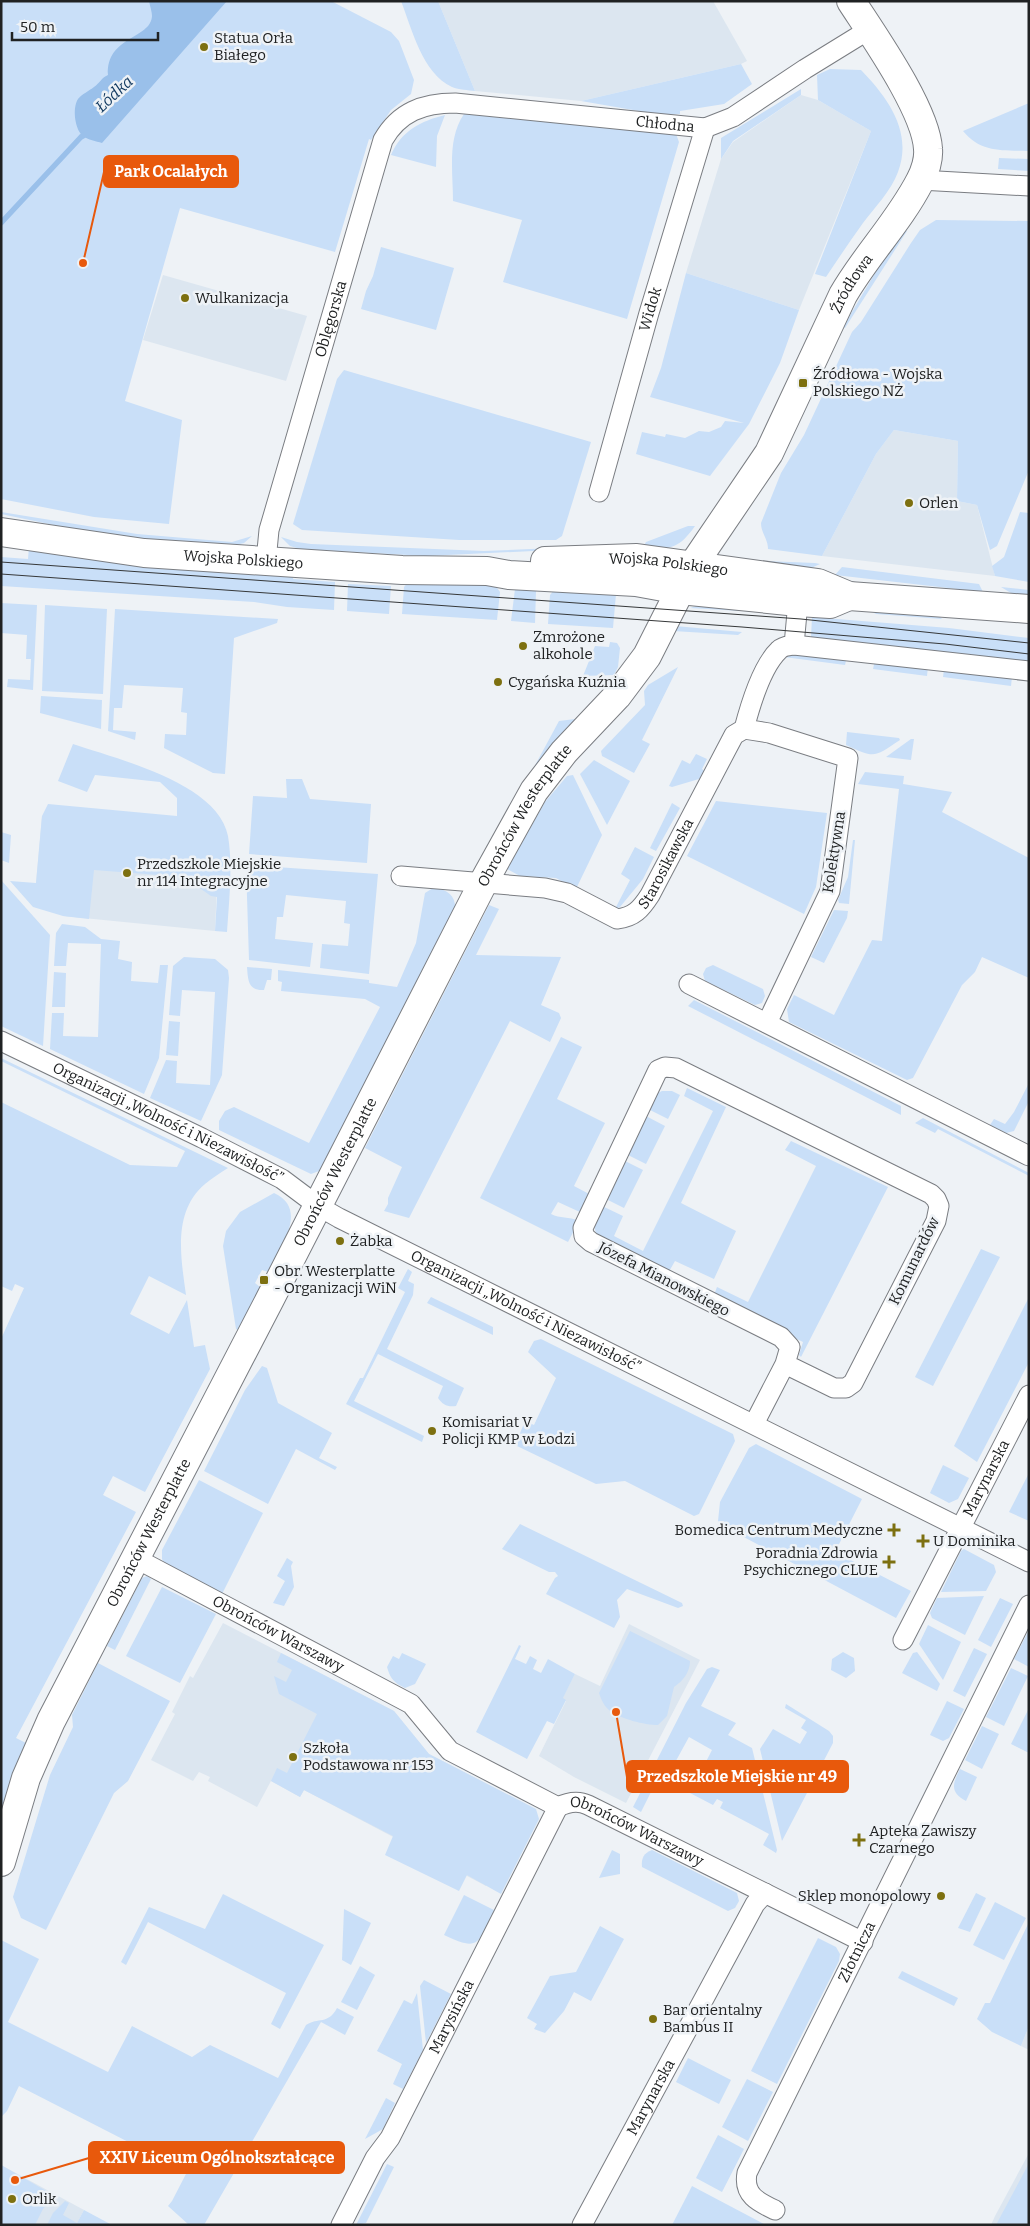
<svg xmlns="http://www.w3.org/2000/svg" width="1030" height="2226" font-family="Bitter,serif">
<rect width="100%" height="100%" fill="#eef2f6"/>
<g fill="#dce6f0">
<polygon points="438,1 713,1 747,61 741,64 581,101 475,91"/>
<polygon points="801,95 818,100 871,131 799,310 686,273 721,159 733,142"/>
<polygon points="163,275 307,316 286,381 143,340"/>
<polygon points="894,430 958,441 957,501 977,505 995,576 822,556 876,454"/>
<polygon points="42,816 219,834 215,931 63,916 36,883"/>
<polygon points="223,1623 394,1711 429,1754 526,1804 486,1886 304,1790 300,1797 271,1781 257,1807 208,1781 210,1777 199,1772 193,1781 151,1760 175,1714 172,1712 190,1676 193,1678"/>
<polygon points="629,1624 700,1660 626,1803 574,1777 539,1756 566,1701 562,1699 575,1674 600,1686"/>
<polygon points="1029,2026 1029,2050 1021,2046"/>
<polygon points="1029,2153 1029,2225 991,2225 995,2216"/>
<polygon points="1,2165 84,2210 76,2225 1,2225"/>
</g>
<g fill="#c9dff8">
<polygon points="1,1 331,1 391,32 399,41 414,80 411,94 391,110 371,140 369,139 335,252 180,208 125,401 182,420 169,524 94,517 1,499"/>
<path d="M401,1H438L475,91C468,90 459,90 452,87C422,73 412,29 401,1Z"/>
<polygon points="741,64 752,84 724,104 680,111 680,114 662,115 581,101"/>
<path d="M830,69L861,70C888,98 913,132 898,172C891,191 875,207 863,223C850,241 838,259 826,277L815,274L871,131L818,100L817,75Z"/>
<polygon points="801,89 801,95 733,141 721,159 721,138"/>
<path d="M1029,103V151C1002,150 981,153 963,131Z"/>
<path d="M464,114L676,134L679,142L627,319L503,282L522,220L453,201C453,172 447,139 464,114Z"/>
<path d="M445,115L437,136L436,167L391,155C401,131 421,121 445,115Z"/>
<polygon points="999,158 1029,159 1029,171 998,169"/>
<path d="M936,220L1029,221V470L997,546L990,550L977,505L957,501L958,441L894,430L876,454L822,556L768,549C768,539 761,533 761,523L781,473L804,435L852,332L861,322L911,243L920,230Z"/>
<polygon points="907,231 845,328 843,327 887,253 901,232"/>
<polygon points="381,247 454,268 436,330 361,309 366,291 373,276"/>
<polygon points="686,273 799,310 780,363 749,424 710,476 636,454 642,432 665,437 666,434 685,438 699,431 709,432 721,427 725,421 744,423 650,397 661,368"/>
<polygon points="344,370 591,442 562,536 556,540 459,540 302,530 293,524 337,379"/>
<polygon points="1,512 137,534 232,542 252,536 244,543 236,545 157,540 97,534 1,514"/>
<polygon points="1020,512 1029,513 1029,582 995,576 992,566 1004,557"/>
<path d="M688,526H695C678,550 670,549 642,549L646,542Z"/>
<polygon points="281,537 297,542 311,544 484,551 554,548 554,550 426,556 300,549 290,546"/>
<polygon points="29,547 294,573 293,579 335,582 334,610 287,607 254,602 1,586 1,557 28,559"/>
<polygon points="765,561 815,563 820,564 811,568 764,565"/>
<polygon points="842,567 979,584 983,592 835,575"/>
<polygon points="410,580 495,585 500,592 497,620 402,614 404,587"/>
<polygon points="348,584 391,586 389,614 347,611"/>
<polygon points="1001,587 1029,590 1029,598 1016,596"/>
<polygon points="515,589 534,589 536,591 535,623 511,621"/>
<polygon points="554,590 616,594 613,628 548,624 550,595"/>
<polygon points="1,603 37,605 33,690 7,687 8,679 30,680 31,659 26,659 27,635 1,633"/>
<polygon points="45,605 107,609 103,694 42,691"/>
<polygon points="699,605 743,607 742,611 690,608"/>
<polygon points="115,609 278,619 277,623 234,638 225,774 213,773 164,748 165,734 186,735 187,713 181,712 183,688 124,685 122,708 114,708 113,730 136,732 135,740 108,731"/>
<polygon points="871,611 934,611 942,619 876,614"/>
<polygon points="812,617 949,628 1029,638 1029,665 814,639 811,637"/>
<polygon points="675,626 742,632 738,635 673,631"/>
<polygon points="610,642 617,643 620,648 618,667 614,675 583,676 595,646 609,647"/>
<polygon points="795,654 847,656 845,665 784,657"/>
<polygon points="875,660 928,666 927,676 873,669"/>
<polygon points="678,667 642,740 650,744 634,773 602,756 601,751 645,705 644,691 648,685"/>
<polygon points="944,669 1012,677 1011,686 943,677"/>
<polygon points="41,696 102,700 101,729 40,713"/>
<polygon points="575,719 576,720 533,772 532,771 559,721"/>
<path d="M847,732L899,738L900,740C874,757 876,759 846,745Z"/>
<polygon points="911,739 914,739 911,760 886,757"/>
<path d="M73,744C117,759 218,783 228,836C233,865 229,902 227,932L215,931L217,897L211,896L184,877L94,870L89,919L63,916L33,907L10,881L36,883L42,816L48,804L177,816V798L160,782L95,775L87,792L58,781Z"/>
<polygon points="696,754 707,759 702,769 705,771 699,779 672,787 669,786 682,760 690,764"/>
<polygon points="594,760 630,781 607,825 580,774"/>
<polygon points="865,772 904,776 903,784 952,792 942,812 1029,858 1029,978 982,957 975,972 962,985 913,1078 907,1080 789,1022 787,1009 794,995 834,1015 872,940 882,941 899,789 858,784"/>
<polygon points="573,775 602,835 576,889 556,878 520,876 507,869 545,802 567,776"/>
<polygon points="286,779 302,779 310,799 371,804 367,863 249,854 253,796 287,798"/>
<polygon points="716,801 827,813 816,887 804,914 687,856"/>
<polygon points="672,803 680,808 656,851 650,848"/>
<polygon points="1,832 11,835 9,863 1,860"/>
<polygon points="853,840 855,840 849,904 839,903 838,900 848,877"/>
<polygon points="635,847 654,857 643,879 620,907 615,909 630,880 621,874"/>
<polygon points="246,865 378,874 369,974 320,968 322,944 348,946 350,924 344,923 346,901 286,895 283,917 277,917 275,939 313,943 310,967 249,960"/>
<polygon points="1,880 50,935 43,1046 1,1026"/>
<path d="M433,888C449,889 457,897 455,913L319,1171L311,1174L219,1130V1121L225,1111L234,1107L309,1143L380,1007L365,999L281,991L282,982L278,981V970L369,980V983L397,987L416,943L425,893Z"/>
<polygon points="489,905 499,909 476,955 561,957 541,1005 559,1013 561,1018 550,1042 510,1021 409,1218 384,1211 388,1204 388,1198 402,1167 365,1148"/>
<polygon points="834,910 848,911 847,918 824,963 811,957"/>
<polygon points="62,924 85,927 101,939 120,941 118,959 132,962 131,981 158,983 160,965 168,965 159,1058 144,1094 50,1049 52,1013 64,1013 63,1036 98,1037 101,944 68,943 66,966 54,966 56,933"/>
<polygon points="184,957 215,959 228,970 229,978 222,1075 201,1121 150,1098 166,1060 177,1061 176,1083 210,1085 215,992 182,990 180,1016 169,1015 173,966"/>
<polygon points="713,965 763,989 765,996 762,1003 755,1005 705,981 703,974 706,968"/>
<path d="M247,967L272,969L271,980H267L264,990C248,991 248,980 247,967Z"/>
<polygon points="54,972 66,973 65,1007 52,1007"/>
<polygon points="694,1000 901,1106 901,1115 688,1006"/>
<polygon points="169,1021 180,1022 178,1056 166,1055"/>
<path d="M561,1037L582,1047L557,1099L605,1123L574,1186L591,1195L582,1213L558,1202L551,1214C560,1219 569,1216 579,1221L568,1242L480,1198Z"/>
<path d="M1,1058L228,1168C220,1173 212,1178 205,1184C172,1212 181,1258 186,1295L149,1276L130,1314L169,1334L187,1300L194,1347L205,1345L210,1369L145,1492L113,1476L103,1495L136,1512L16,1738L26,1743L15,1770L1,1816V1339L24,1288L15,1284L12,1291L1,1286V1102L130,1165L177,1167L185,1151L1,1061Z"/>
<polygon points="1029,1083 1029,1101 1014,1131 1006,1133 990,1125 994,1119 1005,1124 1014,1112"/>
<path d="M687,1088L726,1107L681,1203L736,1231L714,1279L675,1261L667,1275L598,1238C592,1225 594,1218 600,1205L623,1216L614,1236L643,1251L713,1111L684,1096Z"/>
<polygon points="662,1091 672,1091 680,1095 668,1119 648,1109 656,1094"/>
<polygon points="644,1115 665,1126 646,1164 626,1154"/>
<polygon points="923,1118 1029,1173 1029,1176 938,1129 935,1133 915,1123"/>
<polygon points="791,1141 888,1187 801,1357 799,1355 803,1342 713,1298 717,1287 748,1302 816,1166 785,1150"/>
<polygon points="623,1160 643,1170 624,1208 604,1198"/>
<path d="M274,1193C310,1209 279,1250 268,1272L262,1270L255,1283L260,1287L238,1330L236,1329L223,1246L226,1231L240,1212Z"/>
<polygon points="981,1249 1000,1257 933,1386 915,1377"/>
<path d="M408,1269L412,1272L408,1281L414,1284L413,1295L387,1349L464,1388L456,1406C447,1407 443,1405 438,1398L443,1386L378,1354L354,1401L424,1436L422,1442L346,1404L360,1378H363L405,1292L398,1288Z"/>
<polygon points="431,1297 493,1327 493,1335 427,1303"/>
<polygon points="1029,1297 1029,1362 977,1462 954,1446"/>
<polygon points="541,1339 733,1434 735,1441 699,1514 694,1516 625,1481 596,1484 517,1446 518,1438 525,1421 534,1425 556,1378 528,1352 534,1341"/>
<polygon points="262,1366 267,1368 278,1403 332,1433 319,1458 337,1467 335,1470 296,1449 268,1504 204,1471 245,1390"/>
<polygon points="756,1444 862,1499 835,1552 911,1591 896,1618 723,1526 718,1521 720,1502 749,1448"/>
<polygon points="943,1465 969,1478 958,1499 949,1503 930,1493"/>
<polygon points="1029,1473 1029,1521 1009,1512"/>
<polygon points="199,1480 263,1513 221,1596 166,1567 162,1559 162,1550"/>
<polygon points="520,1524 682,1603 683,1606 678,1608 627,1589 617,1600 620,1617 614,1628 546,1594 555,1578 558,1576 555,1572 549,1572 502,1549"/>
<polygon points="964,1549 994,1565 996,1572 986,1591 941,1592 961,1551"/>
<polygon points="287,1558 293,1562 291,1566 294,1587 284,1606 273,1603 285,1581 277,1576"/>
<polygon points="147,1576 151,1579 115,1650 107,1646 142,1578"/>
<polygon points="162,1587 216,1614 180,1683 126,1656"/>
<polygon points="984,1596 965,1635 932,1618 930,1613 937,1598"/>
<polygon points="1000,1598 1013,1604 991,1647 978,1640"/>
<polygon points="928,1625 961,1642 943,1680 919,1644"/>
<polygon points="1029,1630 1029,1667 1014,1659"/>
<path d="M630,1631L690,1661C690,1672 683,1681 674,1687L667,1716L658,1725C645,1725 620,1719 609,1710C604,1706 601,1699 599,1693Z"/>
<polygon points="519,1645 521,1646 515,1659 526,1664 530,1656 537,1660 533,1669 541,1673 548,1659 575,1674 563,1698 566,1700 554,1724 547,1721 527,1759 476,1732"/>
<polygon points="974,1648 987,1654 965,1697 953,1691"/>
<polygon points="843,1652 854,1658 855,1671 846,1678 831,1670 832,1659"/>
<polygon points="917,1652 940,1684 937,1691 902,1673 913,1653"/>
<polygon points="281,1653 394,1711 429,1754 536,1809 539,1819 501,1894 467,1875 459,1891 385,1855 393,1836 304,1790 300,1797 271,1781 277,1768 287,1773 317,1714 279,1694 274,1676 286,1682 292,1670 277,1662"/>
<path d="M402,1653L426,1664L415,1684L405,1688C394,1683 390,1678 387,1667L393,1656L399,1659Z"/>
<polygon points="98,1663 170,1701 128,1781 114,1793 46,1930 21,1918 13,1897 50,1775 73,1727 72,1715"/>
<polygon points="712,1667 720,1670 701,1706 736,1723 728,1735 752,1748 777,1850 776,1853 763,1845 769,1834 720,1808 723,1802 717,1799 713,1805 690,1793 712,1750 689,1737 666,1779 659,1776 641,1812 633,1807 686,1703 707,1669"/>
<polygon points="1011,1668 1028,1676 1004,1726 986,1717"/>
<polygon points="947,1701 964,1709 949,1738 943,1741 930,1735"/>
<polygon points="786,1704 829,1731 833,1736 833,1743 782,1841 760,1749 773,1729 800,1744 807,1732 801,1728 806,1720 785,1708"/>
<polygon points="1029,1708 1029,1753 1011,1744"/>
<polygon points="982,1726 999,1734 982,1769 965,1760"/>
<path d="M960,1769L977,1777L966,1801C949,1792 953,1783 960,1769Z"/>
<polygon points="612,1850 620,1854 620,1874 599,1878"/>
<path d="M652,1850L737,1893L739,1901L735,1908L728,1911L642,1867C641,1858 644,1853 652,1850Z"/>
<polygon points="976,1893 986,1898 970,1932 958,1928"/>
<polygon points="223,1894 324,1945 280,2029 271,2024 286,1993 148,1922 126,1965 121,1962 149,1907 205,1929"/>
<path d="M464,1895L494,1910C478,1942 481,1953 444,1935Z"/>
<polygon points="995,1902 1026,1918 1004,1960 973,1945"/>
<polygon points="344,1909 371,1923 351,1965 342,1960"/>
<polygon points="1029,1922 1029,2026 1021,2046 992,2032 977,2019 985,2003 990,2003"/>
<polygon points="600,1926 624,1939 591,2001 574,1992 564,2011 545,2033 534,2029 537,2024 527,2018 550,1976 576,1972"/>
<polygon points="818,1938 836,1947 840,1954 839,1961 777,2084 751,2071"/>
<path d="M1,1940L39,1959L8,2022L108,2072L132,2026L192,2057L210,2045L278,2078L306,2025C318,2017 328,2025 337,2008L354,2017L345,2035L321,2022L204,2225H189L168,2206L172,2201L187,2172L19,2086L7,2111L1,2117Z"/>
<polygon points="360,1966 375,1975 357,2010 341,2002"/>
<polygon points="902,1971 958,1998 954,2006 898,1978"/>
<polygon points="424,1980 451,1994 426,2043 420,1986"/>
<polygon points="417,1993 423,2050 403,2089 393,2084 402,2064 377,2051 404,2000 412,2004"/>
<polygon points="688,2058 731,2080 719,2104 676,2082"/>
<polygon points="747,2079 773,2092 748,2141 722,2127"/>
<polygon points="386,2098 395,2103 383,2129 365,2139"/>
<polygon points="718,2135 744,2149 722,2192 696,2178"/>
<polygon points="1029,2163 1029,2225 996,2225"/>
<polygon points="387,2164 394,2167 366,2223 356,2225"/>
<polygon points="1,2165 55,2196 43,2209 35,2225 1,2225"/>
<polygon points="692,2186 766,2225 672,2225"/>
<polygon points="65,2201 69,2203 63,2215 77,2223 84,2210 112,2225 47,2225 53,2213"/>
</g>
<path fill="#9ac0ea" d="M149,1H227L102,143C96,141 88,140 83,136C75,130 72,108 78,99C82,94 89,91 94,87C100,83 101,78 108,75C106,36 151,39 152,16C152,12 150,6 149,1Z"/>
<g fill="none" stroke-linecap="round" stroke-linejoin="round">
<polyline stroke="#9ac0ea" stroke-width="5.5" points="1,223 81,137 88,133"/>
<defs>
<g id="street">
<polyline points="920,180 1029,186"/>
<path id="s1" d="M599,492L649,313L705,128"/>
<path id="s2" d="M266,561L269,530L383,140C399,112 423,103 455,103L705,128L733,117L805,69L870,29"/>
<polyline points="794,645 1029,671"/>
<polyline points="744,729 769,733 848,758 830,891 767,1023"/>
<path id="s3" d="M401,876L545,888L567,893L617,919C634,917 641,909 650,895L734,735L744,729C750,706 762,666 779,650C783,646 788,646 794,645L798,602"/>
<polyline points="689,984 1029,1156"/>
<path id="s4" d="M1,1041L202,1138L282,1179L318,1206L339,1218L1029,1562"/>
<polyline points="754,1424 785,1364 790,1347 781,1337 591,1242 584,1236 583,1228 658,1070 665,1067 676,1068 931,1194 936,1199 939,1206 936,1221 853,1383 846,1388 834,1388 785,1364"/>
<path id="s5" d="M135,1558L411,1704L450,1751L558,1807"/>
<path id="s6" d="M903,1640L1029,1395"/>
<path id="s7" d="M558,1807C568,1802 578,1800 588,1805L863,1942"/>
<path id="s8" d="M775,2210C758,2202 743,2195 747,2173L1029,1605"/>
<path id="s9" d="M341,2225L375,2158L390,2138L558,1807"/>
<path id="s10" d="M582,2225L755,1904L765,1893"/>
</g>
<g id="secondary">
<path id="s11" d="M1,532L144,553L402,570L487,571L509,575L636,582L680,590L798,602L830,604L849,596"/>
<path id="s12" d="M545,561L637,558L818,583L849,596L1029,609"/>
<path id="s13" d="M1,1862L26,1778L51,1721L270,1299L483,883L534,791L564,752L617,696L647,656L693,565L769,453L843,295C866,255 899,222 920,181C925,172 929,159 928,149C926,110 873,35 851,1"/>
</g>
</defs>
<use href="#street" stroke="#7a7d82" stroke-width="21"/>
<use href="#secondary" stroke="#7a7d82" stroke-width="30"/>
<use href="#street" stroke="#fff" stroke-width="19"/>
<use href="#secondary" stroke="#fff" stroke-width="28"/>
<g stroke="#363839" stroke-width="1">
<polyline points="1,562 801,619 1029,643"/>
<polyline points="1,574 742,627 945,644 1029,654"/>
</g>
</g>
<g fill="#7d7010" stroke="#eef2f6" stroke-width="2">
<circle cx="204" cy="47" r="5"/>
<circle cx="185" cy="298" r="5"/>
<rect x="798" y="378" width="10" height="10" rx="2.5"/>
<circle cx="909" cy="503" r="5"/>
<circle cx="523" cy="646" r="5"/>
<circle cx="498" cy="682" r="5"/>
<circle cx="127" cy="873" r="5"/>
<circle cx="340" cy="1241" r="5"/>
<rect x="259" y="1275" width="10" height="10" rx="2.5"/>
<circle cx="432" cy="1431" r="5"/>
<path d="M891.5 1522.5h5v5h5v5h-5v5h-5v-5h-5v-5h5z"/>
<path d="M920.5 1533.5h5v5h5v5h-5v5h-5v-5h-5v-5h5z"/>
<path d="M886.5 1554.5h5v5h5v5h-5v5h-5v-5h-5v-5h5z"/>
<circle cx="293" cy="1757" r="5"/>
<path d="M856.5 1832.5h5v5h5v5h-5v5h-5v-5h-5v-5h5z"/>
<circle cx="941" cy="1896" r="5"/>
<circle cx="653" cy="2019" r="5"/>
<circle cx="12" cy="2199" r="5"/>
</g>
<g text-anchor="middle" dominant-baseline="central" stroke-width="5" stroke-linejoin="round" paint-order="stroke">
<g font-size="15" fill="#202223" stroke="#eef2f6" text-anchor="start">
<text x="214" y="38">Statua Orła<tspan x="214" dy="17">Białego</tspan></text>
<text x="195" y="298">Wulkanizacja</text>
<text x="813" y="374">Źródłowa - Wojska<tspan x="813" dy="17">Polskiego NŻ</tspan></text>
<text x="919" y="503">Orlen</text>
<text x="533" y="637">Zmrożone<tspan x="533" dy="17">alkohole</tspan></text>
<text x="508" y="682">Cygańska Kuźnia</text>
<text x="137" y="864">Przedszkole Miejskie<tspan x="137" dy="17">nr 114 Integracyjne</tspan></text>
<text x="350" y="1241">Żabka</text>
<text x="274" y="1271">Obr. Westerplatte<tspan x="274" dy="17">- Organizacji WiN</tspan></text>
<text x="442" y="1422">Komisariat V<tspan x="442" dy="17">Policji KMP w Łodzi</tspan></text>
<text x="883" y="1530" text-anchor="end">Bomedica Centrum Medyczne</text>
<text x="933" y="1541">U Dominika</text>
<text x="878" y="1553" text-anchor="end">Poradnia Zdrowia<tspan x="878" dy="17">Psychicznego CLUE</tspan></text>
<text x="303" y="1748">Szkoła<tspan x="303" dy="17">Podstawowa nr 153</tspan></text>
<text x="869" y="1831">Apteka Zawiszy<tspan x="869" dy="17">Czarnego</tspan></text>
<text x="931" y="1896" text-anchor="end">Sklep monopolowy</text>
<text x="663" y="2010">Bar orientalny<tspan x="663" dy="17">Bambus II</tspan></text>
<text x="22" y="2199">Orlik</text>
</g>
<g font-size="15" fill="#202223" stroke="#eef2f6">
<text stroke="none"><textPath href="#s2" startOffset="734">Chłodna</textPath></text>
<text stroke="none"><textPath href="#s13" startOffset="1800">Źródłowa</textPath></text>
<text stroke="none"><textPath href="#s1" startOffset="190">Widok</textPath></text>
<text stroke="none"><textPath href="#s2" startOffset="251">Oblęgorska</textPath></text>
<text stroke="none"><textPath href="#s11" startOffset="244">Wojska Polskiego</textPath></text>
<text stroke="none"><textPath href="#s12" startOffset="124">Wojska Polskiego</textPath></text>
<text stroke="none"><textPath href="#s13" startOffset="1172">Obrońców Westerplatte</textPath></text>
<text transform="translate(834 852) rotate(-81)">Kolektywna</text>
<text stroke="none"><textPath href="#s3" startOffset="301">Starosikawska</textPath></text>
<text stroke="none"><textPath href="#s4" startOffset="186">Organizacji „Wolność i Niezawisłość”</textPath></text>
<text stroke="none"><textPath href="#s13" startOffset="768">Obrońców Westerplatte</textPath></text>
<text transform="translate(914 1261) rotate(-64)">Komunardów</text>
<text transform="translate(664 1279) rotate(27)">Józefa Mianowskiego</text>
<text stroke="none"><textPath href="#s4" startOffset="591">Organizacji „Wolność i Niezawisłość”</textPath></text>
<text stroke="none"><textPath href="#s6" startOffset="182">Marynarska</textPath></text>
<text stroke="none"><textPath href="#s13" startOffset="362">Obrońców Westerplatte</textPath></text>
<text stroke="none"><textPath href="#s5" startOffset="162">Obrońców Warszawy</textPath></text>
<text stroke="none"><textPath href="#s7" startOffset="86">Obrońców Warszawy</textPath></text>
<text stroke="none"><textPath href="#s8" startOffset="298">Złotnicza</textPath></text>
<text stroke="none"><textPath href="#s9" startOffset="236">Marysińska</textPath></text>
<text stroke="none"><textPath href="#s10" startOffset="145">Marynarska</textPath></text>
</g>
<g font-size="16" font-style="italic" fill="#10385f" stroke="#eef2f6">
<text transform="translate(114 94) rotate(-43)">Łódka</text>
</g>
</g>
<path fill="none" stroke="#e8590c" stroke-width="2" d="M83 263L104 172M616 1712L627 1777M15 2180L89 2158"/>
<g fill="#e8590c" stroke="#eef2f6" stroke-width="2">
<circle cx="83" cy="263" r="5"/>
<circle cx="616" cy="1712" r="5"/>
<circle cx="15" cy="2180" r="5"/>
</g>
<g fill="#e8590c" stroke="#e8590c" stroke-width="2">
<rect x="104" y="156" width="134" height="31" rx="5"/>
<rect x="627" y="1761" width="221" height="31" rx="5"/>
<rect x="89" y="2142" width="255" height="31" rx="5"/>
</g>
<g font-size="16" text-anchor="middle" font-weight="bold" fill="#fff">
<text x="171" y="177">Park Ocalałych</text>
<text x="737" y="1782">Przedszkole Miejskie nr 49</text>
<text x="217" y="2163">XXIV Liceum Ogólnokształcące</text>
</g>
<rect width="1030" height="2226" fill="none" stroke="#202223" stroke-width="5"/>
<path d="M12 32v8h146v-8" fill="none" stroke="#202223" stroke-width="2.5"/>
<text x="20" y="32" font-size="15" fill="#202223" stroke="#eef2f6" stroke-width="4" paint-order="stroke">50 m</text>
</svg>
